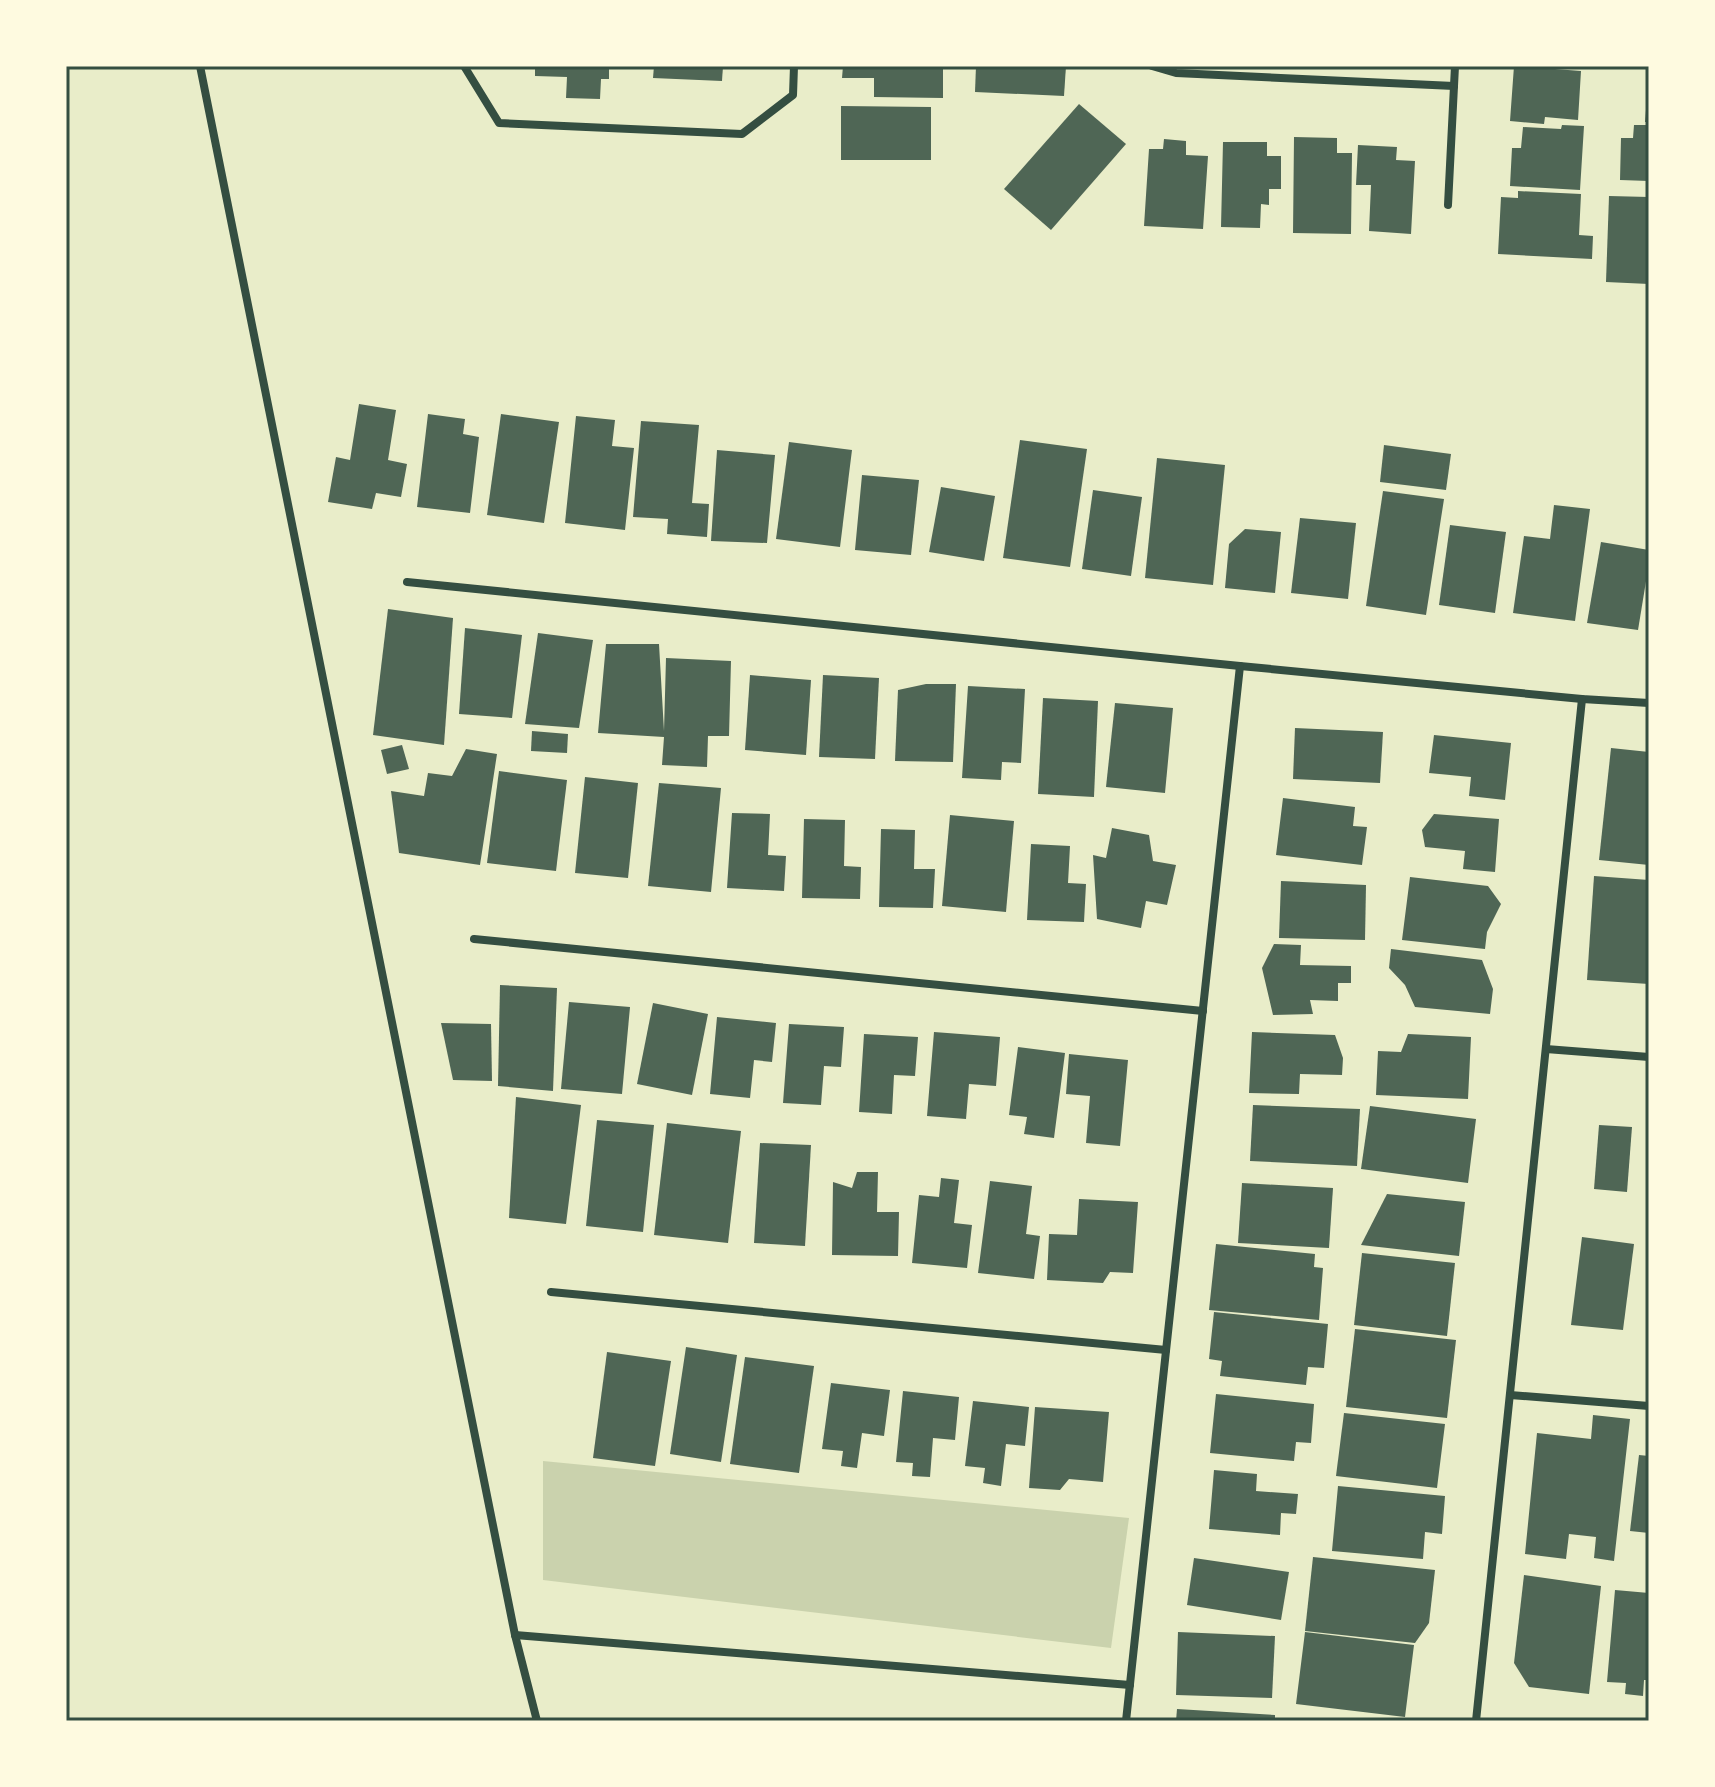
<svg xmlns="http://www.w3.org/2000/svg" width="1715" height="1787" font-family="'Roboto Condensed',sans-serif">
<rect width="100%" height="100%" fill="#e9edc9"/>
<polygon fill="#cad2ad" points="543,1461 1129,1518 1111,1648 543,1580"/>
<g fill="#4f6655">
<polygon points="535,66 609,66 609,79 601,79 600,99 566,98 567,77 535,76"/>
<polygon points="654,66 723,66 722,81 653,78"/>
<polygon points="843,66 943,66 943,98 874,97 874,78 842,78"/>
<polygon points="976,66 1066,66 1064,96 975,92"/>
<polygon points="1514,66 1542,66 1542,68 1581,71 1578,120 1545,117 1544,124 1510,121"/>
<polygon points="1647,98 1649,98 1649,122 1645,122"/>
<polygon points="1079,104 1126,144 1051,230 1004,189"/>
<polygon points="841,106 931,107 931,160 841,160"/>
<polygon points="1562,125 1584,126 1580,190 1510,186 1512,148 1521,148 1523,127 1561,129"/>
<polygon points="1634,125 1649,125 1649,181 1620,180 1621,138 1633,138"/>
<polygon points="1294,137 1337,138 1337,153 1352,153 1351,234 1293,233"/>
<polygon points="1164,139 1186,141 1186,155 1208,156 1203,229 1144,226 1149,149 1163,149"/>
<polygon points="1223,142 1267,142 1267,156 1281,156 1281,189 1269,189 1269,205 1261,204 1260,228 1221,227"/>
<polygon points="1358,145 1397,147 1396,160 1415,161 1411,234 1369,231 1371,185 1356,185"/>
<polygon points="1518,191 1581,194 1579,235 1593,236 1592,259 1498,254 1501,197 1518,198"/>
<polygon points="1609,196 1649,197 1649,284 1606,282"/>
<polygon points="359,404 396,410 388,460 407,464 401,497 376,493 372,509 328,502 336,457 350,460"/>
<polygon points="428,414 465,419 463,434 479,437 470,513 417,507"/>
<polygon points="501,414 559,422 544,523 487,515"/>
<polygon points="576,416 615,420 612,446 634,448 625,530 565,523"/>
<polygon points="641,421 699,425 692,503 709,504 707,537 667,534 668,519 633,517"/>
<polygon points="1020,440 1087,449 1070,567 1003,558"/>
<polygon points="789,442 852,450 840,547 776,539"/>
<polygon points="1384,445 1451,454 1446,490 1380,482"/>
<polygon points="717,450 775,455 767,543 711,541"/>
<polygon points="1157,458 1225,465 1213,585 1145,578"/>
<polygon points="862,475 919,480 911,555 855,550"/>
<polygon points="941,487 995,496 984,561 929,552"/>
<polygon points="1093,490 1142,497 1131,576 1082,569"/>
<polygon points="1383,491 1444,499 1426,615 1366,606"/>
<polygon points="1554,505 1590,509 1575,621 1513,613 1524,536 1550,539"/>
<polygon points="1300,518 1356,523 1348,599 1291,593"/>
<polygon points="1450,525 1506,532 1495,613 1439,605"/>
<polygon points="1245,529 1281,532 1275,593 1225,588 1229,544"/>
<polygon points="1601,542 1649,550 1649,563 1638,630 1587,623"/>
<polygon points="388,609 453,618 444,745 373,735"/>
<polygon points="465,628 522,635 512,718 459,714"/>
<polygon points="538,633 593,640 579,728 525,724"/>
<polygon points="606,644 659,644 664,731 666,658 731,661 729,736 708,736 707,767 662,765 664,737 598,733"/>
<polygon points="750,675 811,680 806,755 745,750"/>
<polygon points="823,675 879,678 875,759 819,757"/>
<polygon points="926,684 956,684 953,762 895,761 898,690"/>
<polygon points="968,686 1025,689 1021,763 1002,762 1001,780 962,778"/>
<polygon points="1043,698 1098,701 1094,797 1038,794"/>
<polygon points="1115,703 1173,708 1165,793 1106,787"/>
<polygon points="1295,728 1383,732 1380,783 1293,779"/>
<polygon points="532,731 568,734 567,753 531,751"/>
<polygon points="1434,735 1511,743 1505,800 1469,796 1471,777 1429,773"/>
<polygon points="402,745 409,769 387,774 381,750"/>
<polygon points="1611,748 1649,752 1649,865 1599,860"/>
<polygon points="466,749 497,754 480,865 399,853 391,791 424,796 428,773 452,776"/>
<polygon points="499,771 567,780 556,871 487,863"/>
<polygon points="585,777 638,783 628,878 575,873"/>
<polygon points="659,783 721,788 711,892 648,886"/>
<polygon points="1283,798 1355,807 1353,826 1367,827 1362,865 1276,855"/>
<polygon points="732,813 770,814 768,855 786,856 784,891 727,888"/>
<polygon points="1434,814 1499,819 1495,872 1463,869 1465,851 1425,847 1422,830"/>
<polygon points="950,815 1014,821 1006,912 942,906"/>
<polygon points="804,819 845,820 844,866 861,867 860,899 802,898"/>
<polygon points="1112,828 1149,835 1153,861 1176,865 1167,905 1146,901 1141,928 1097,919 1093,855 1106,858"/>
<polygon points="881,829 915,830 914,869 935,869 933,908 879,907"/>
<polygon points="1031,844 1070,846 1068,883 1086,884 1084,922 1027,920"/>
<polygon points="1594,876 1649,880 1649,984 1587,980"/>
<polygon points="1410,877 1488,886 1501,904 1487,932 1485,949 1402,940"/>
<polygon points="1281,881 1366,885 1365,940 1279,938"/>
<polygon points="1274,944 1301,945 1300,965 1351,966 1351,983 1338,983 1338,1001 1310,1000 1313,1014 1273,1015 1262,968"/>
<polygon points="1391,949 1482,960 1493,989 1490,1014 1415,1007 1405,985 1389,968"/>
<polygon points="500,985 557,988 553,1091 498,1086"/>
<polygon points="569,1002 630,1007 622,1094 561,1089"/>
<polygon points="653,1003 708,1014 692,1095 637,1084"/>
<polygon points="717,1017 776,1023 772,1062 754,1060 750,1098 710,1094"/>
<polygon points="441,1023 491,1024 492,1081 453,1080"/>
<polygon points="789,1024 844,1027 841,1067 824,1066 821,1105 783,1103"/>
<polygon points="934,1032 1000,1037 996,1086 969,1084 966,1119 927,1116"/>
<polygon points="1252,1032 1335,1035 1343,1058 1342,1075 1300,1074 1299,1094 1249,1093"/>
<polygon points="864,1034 918,1037 915,1076 894,1075 892,1114 859,1112"/>
<polygon points="1408,1034 1471,1037 1468,1099 1376,1095 1378,1051 1401,1052"/>
<polygon points="1018,1047 1065,1053 1054,1138 1024,1134 1027,1117 1009,1115"/>
<polygon points="1069,1054 1128,1060 1120,1146 1086,1143 1090,1096 1066,1094"/>
<polygon points="516,1097 581,1105 566,1224 509,1218"/>
<polygon points="1253,1105 1360,1109 1357,1166 1250,1161"/>
<polygon points="1370,1106 1476,1119 1468,1183 1361,1169"/>
<polygon points="597,1120 654,1125 643,1232 586,1226"/>
<polygon points="667,1123 741,1131 728,1243 654,1235"/>
<polygon points="1599,1125 1632,1127 1627,1192 1594,1189"/>
<polygon points="760,1143 811,1145 805,1246 754,1243"/>
<polygon points="857,1172 878,1172 877,1212 899,1212 898,1256 832,1255 833,1182 852,1188"/>
<polygon points="941,1178 959,1180 954,1223 972,1225 967,1268 912,1263 919,1195 939,1197"/>
<polygon points="990,1181 1032,1186 1026,1234 1040,1236 1034,1279 978,1273"/>
<polygon points="1242,1183 1333,1188 1329,1248 1238,1243"/>
<polygon points="1387,1194 1465,1202 1459,1256 1361,1245"/>
<polygon points="1079,1199 1138,1202 1133,1273 1110,1272 1103,1283 1047,1280 1049,1234 1077,1235"/>
<polygon points="1582,1237 1634,1244 1623,1330 1571,1325"/>
<polygon points="1216,1244 1315,1254 1314,1267 1323,1268 1319,1320 1209,1310"/>
<polygon points="1362,1253 1455,1263 1447,1336 1354,1325"/>
<polygon points="1214,1312 1328,1324 1324,1368 1308,1367 1306,1385 1220,1376 1222,1361 1209,1359"/>
<polygon points="1355,1329 1456,1340 1447,1418 1346,1407"/>
<polygon points="686,1347 737,1355 721,1462 670,1454"/>
<polygon points="607,1352 671,1361 655,1466 593,1458"/>
<polygon points="745,1357 814,1366 799,1473 730,1464"/>
<polygon points="831,1383 890,1390 884,1436 862,1433 857,1468 841,1466 843,1451 822,1449"/>
<polygon points="903,1391 959,1397 955,1440 933,1438 930,1477 912,1476 913,1463 896,1462"/>
<polygon points="1216,1394 1314,1404 1311,1443 1296,1442 1294,1461 1210,1453"/>
<polygon points="973,1401 1029,1407 1025,1446 1006,1444 1001,1486 983,1483 985,1468 965,1466"/>
<polygon points="1035,1407 1109,1412 1103,1482 1069,1479 1060,1490 1029,1488"/>
<polygon points="1344,1413 1445,1424 1437,1488 1336,1476"/>
<polygon points="1593,1415 1630,1419 1614,1561 1594,1558 1596,1537 1569,1534 1566,1559 1525,1554 1537,1433 1591,1439"/>
<polygon points="1639,1455 1649,1456 1649,1533 1630,1531"/>
<polygon points="1214,1470 1257,1474 1256,1491 1298,1494 1296,1514 1281,1513 1280,1535 1209,1529"/>
<polygon points="1338,1486 1445,1496 1442,1534 1425,1532 1423,1559 1332,1551"/>
<polygon points="1313,1557 1435,1570 1429,1623 1415,1643 1305,1631"/>
<polygon points="1194,1558 1289,1572 1281,1620 1187,1605"/>
<polygon points="1524,1575 1601,1586 1589,1694 1529,1687 1514,1663"/>
<polygon points="1615,1590 1649,1593 1649,1680 1644,1680 1643,1696 1625,1694 1626,1683 1607,1682"/>
<polygon points="1178,1632 1275,1636 1272,1698 1176,1695"/>
<polygon points="1305,1632 1414,1645 1405,1717 1296,1704"/>
<polygon points="1177,1709 1275,1715 1275,1721 1176,1721"/>
</g>
<g fill="none" stroke-linecap="round" stroke-linejoin="round">
<g stroke="#344e41" stroke-width="8">
<polyline points="200,66 515,1635 537,1721"/>
<polyline points="464,66 499,123 742,134 793,95 794,66"/>
<polyline points="1152,66 1176,73 1454,86"/>
<polyline points="1448,205 1455,66"/>
<polyline points="407,582 1240,666 1582,699 1649,703"/>
<polyline points="474,939 1203,1011"/>
<polyline points="1546,1049 1649,1057"/>
<polyline points="551,1292 1166,1350"/>
<polyline points="1510,1395 1649,1406"/>
<polyline points="515,1635 1130,1685"/>
<polyline points="1126,1721 1240,666"/>
<polyline points="1476,1721 1582,699"/>
</g>
</g>
<rect width="1715" height="1787" fill="none" stroke="#fefae0" stroke-width="136"/>
<rect x="68" y="68" width="1579" height="1651" fill="none" stroke="#344e41" stroke-width="3"/>
</svg>
